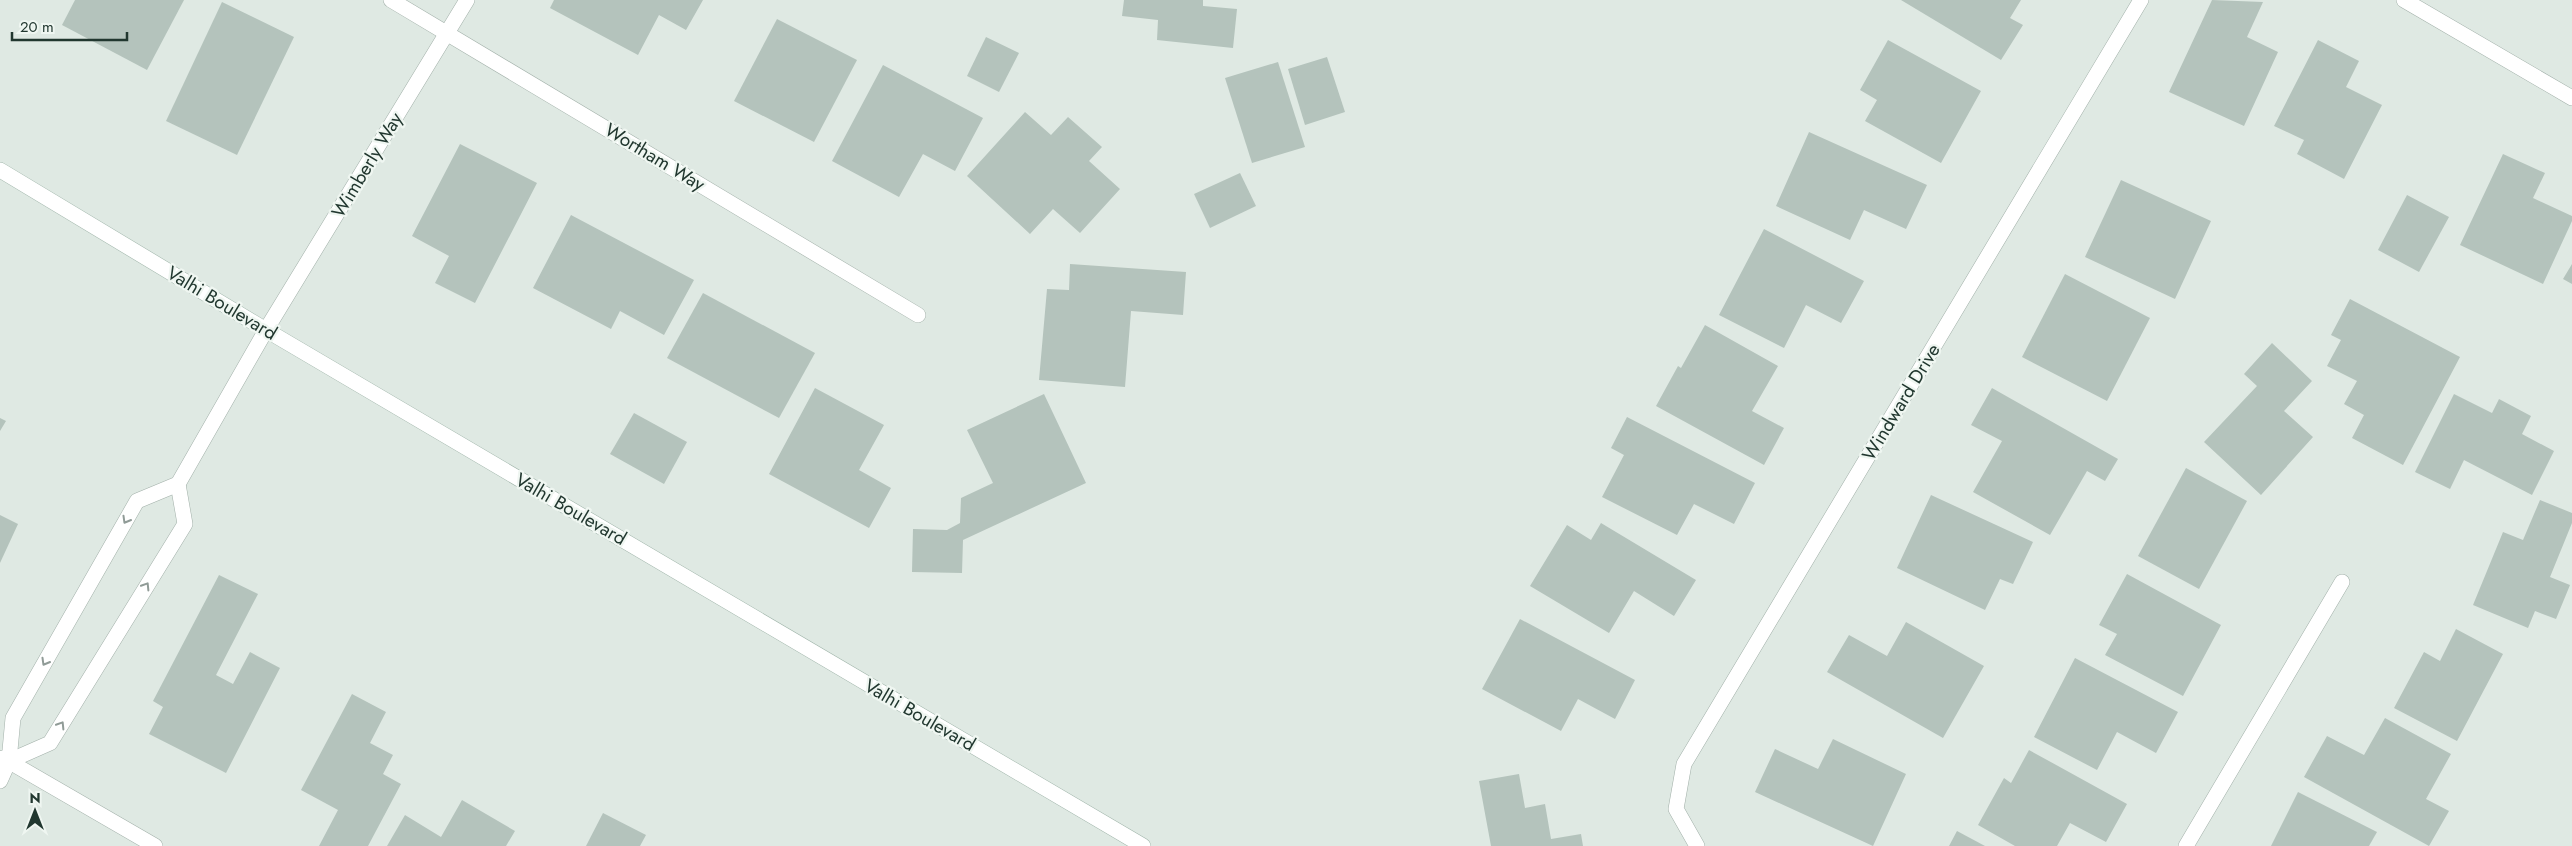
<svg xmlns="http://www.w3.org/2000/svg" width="2572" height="846" font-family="Jost,sans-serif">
<rect width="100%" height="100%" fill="#dfe9e3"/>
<g fill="#b4c3bc">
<polygon points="75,0 184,0 147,70 62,25"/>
<polygon points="554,0 703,0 686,30 659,15 638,55 550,8"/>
<polygon points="1124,0 1203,0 1203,6 1237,9 1233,48 1157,40 1158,20 1122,16"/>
<polygon points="1901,0 2021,0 2010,18 2023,25 2001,60"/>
<polygon points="2212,0 2263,2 2247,37 2278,52 2244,126 2169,92"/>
<polygon points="222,2 294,37 237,155 166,121"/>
<polygon points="777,19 857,60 814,142 734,101"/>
<polygon points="986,37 1019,53 999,92 967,76"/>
<polygon points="1888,40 1981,91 1941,163 1865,121 1877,100 1860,90"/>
<polygon points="2318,40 2359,61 2346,87 2382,105 2344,179 2297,154 2304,140 2274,126"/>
<polygon points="1327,57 1345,112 1305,125 1288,69"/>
<polygon points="1278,62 1305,147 1252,163 1225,78"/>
<polygon points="883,65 983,118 955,171 923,154 899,197 832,161"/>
<polygon points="1025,112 1051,135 1068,117 1102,147 1089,161 1120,189 1080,233 1053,209 1030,234 967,176"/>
<polygon points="1809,132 1927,185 1906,229 1864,210 1850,240 1776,206"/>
<polygon points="460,144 537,183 475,303 435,283 449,256 412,236"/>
<polygon points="2503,154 2545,173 2533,198 2572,216 2572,221 2543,284 2460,245"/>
<polygon points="1240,173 1256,206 1210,228 1194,194"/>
<polygon points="2121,180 2211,221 2175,299 2085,257"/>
<polygon points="2407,195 2449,217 2419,272 2378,250"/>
<polygon points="571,215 694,280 664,335 620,311 611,329 533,288"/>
<polygon points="1764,229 1864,281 1841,323 1806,305 1784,348 1719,315"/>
<polygon points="1070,264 1186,272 1183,315 1131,311 1125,387 1039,380 1047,289 1069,290"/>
<polygon points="2572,264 2572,284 2563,279"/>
<polygon points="2065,274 2150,318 2107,401 2022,357"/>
<polygon points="703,293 815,353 779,418 667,358"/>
<polygon points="2350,299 2460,357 2403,465 2352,438 2364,415 2344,404 2357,381 2327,366 2341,340 2331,335"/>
<polygon points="1705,325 1778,366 1752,411 1784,428 1764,465 1656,406 1678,366 1681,368"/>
<polygon points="2272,343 2312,381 2284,411 2313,437 2261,495 2204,442 2257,386 2244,374"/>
<polygon points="815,388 884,425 859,470 891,488 869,528 769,474"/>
<polygon points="1992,388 2118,459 2105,481 2087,471 2050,535 1973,492 2002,441 1971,425"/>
<polygon points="1044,394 1086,483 963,540 962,573 912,572 913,529 947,530 960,523 961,498 993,483 967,430"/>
<polygon points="2454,394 2492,413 2499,399 2531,416 2522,434 2554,451 2532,495 2464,460 2450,489 2415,472"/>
<polygon points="634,413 687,442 664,484 610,454"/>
<polygon points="1627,417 1755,483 1734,524 1694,504 1677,535 1602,497 1624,455 1611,448"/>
<polygon points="0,418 6,421 0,431"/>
<polygon points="2186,468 2247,501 2199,589 2138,556"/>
<polygon points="1931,495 2033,542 2013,584 2000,579 1985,610 1897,568"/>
<polygon points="2540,500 2572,513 2572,523 2550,577 2570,585 2556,619 2535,611 2528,628 2473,605 2503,532 2523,540"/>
<polygon points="0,515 18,524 0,563"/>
<polygon points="1601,523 1696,580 1674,616 1634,591 1609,633 1530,586 1567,525 1591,540"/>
<polygon points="2127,574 2221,625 2183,696 2105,655 2117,634 2099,625"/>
<polygon points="219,575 258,594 216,675 233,684 250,652 280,668 226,773 149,734 163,707 153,701"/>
<polygon points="1520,619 1635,680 1615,719 1578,699 1561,731 1482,689"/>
<polygon points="1906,622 1984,666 1943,738 1827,672 1849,635 1887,656"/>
<polygon points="2456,629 2503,654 2457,741 2394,708 2424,652 2440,661"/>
<polygon points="2075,658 2178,712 2156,753 2117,732 2097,770 2034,737"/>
<polygon points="352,694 386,712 370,743 393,755 383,774 401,784 368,846 319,846 338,810 301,790"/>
<polygon points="2385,718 2451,754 2426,799 2449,811 2429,846 2304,777 2327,736 2364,755"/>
<polygon points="1833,739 1906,774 1873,846 1755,792 1775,749 1818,769"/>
<polygon points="2029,750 2127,804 2106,842 2070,823 2057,846 2015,846 1978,825 2004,778 2011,783"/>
<polygon points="1519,774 1525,808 1545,804 1551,839 1581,834 1583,846 1491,846 1479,781"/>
<polygon points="2298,792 2377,832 2369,846 2271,846"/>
<polygon points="462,800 515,831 506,846 387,846 405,815 441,837"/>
<polygon points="603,813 646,835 640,846 586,846"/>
<polygon points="1957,831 1985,846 1949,846"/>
</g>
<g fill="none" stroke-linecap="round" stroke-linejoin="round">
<defs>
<g id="street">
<polyline points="391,0 918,315"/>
<polyline points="2404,0 2572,98"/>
<polyline points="3,758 155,846"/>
<polyline points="9,761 50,743 185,524 178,484"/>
<polyline points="0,781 9,761 13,718 137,501 178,484 266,330 467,0"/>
<polyline points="1697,846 1676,809 1684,764 2141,0"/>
<polyline points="2186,846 2342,582"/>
</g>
<polyline id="secondary" points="0,170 266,330 1143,846"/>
</defs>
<use href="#street" stroke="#a2b0a9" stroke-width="16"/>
<use href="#secondary" stroke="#9fb4a9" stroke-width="16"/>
<use href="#street" stroke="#fff" stroke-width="15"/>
<use href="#secondary" stroke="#fff" stroke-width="15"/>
</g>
<defs><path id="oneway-chevron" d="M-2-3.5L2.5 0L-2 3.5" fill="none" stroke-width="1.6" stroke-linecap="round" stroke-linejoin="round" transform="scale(1.25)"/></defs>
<g stroke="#909b97">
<use href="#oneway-chevron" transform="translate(126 520) rotate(120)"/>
<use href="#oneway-chevron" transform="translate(146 586) rotate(-58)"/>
<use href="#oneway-chevron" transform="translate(45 662) rotate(120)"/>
<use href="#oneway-chevron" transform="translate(61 725) rotate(-58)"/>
</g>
<g text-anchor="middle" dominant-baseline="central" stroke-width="4.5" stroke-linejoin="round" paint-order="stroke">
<g font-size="19" fill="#21372f" stroke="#eff6f1">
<text transform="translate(655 157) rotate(31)">Wortham Way</text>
<text transform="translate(367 165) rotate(-59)">Wimberly Way</text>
<text transform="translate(222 303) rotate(31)">Valhi Boulevard</text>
<text transform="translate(1901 402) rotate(-59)">Windward Drive</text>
<text transform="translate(571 509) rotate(30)">Valhi Boulevard</text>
<text transform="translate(920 715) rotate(30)">Valhi Boulevard</text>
</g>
</g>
<g transform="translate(35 811)" stroke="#eff6f1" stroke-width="4" paint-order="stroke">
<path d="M0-4L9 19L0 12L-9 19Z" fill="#21372f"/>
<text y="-8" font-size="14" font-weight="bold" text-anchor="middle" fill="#21372f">N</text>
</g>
<path d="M12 32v8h115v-8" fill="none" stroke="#21372f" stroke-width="2.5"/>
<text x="20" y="32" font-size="15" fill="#21372f" stroke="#eff6f1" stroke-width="4" paint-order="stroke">20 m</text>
</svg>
